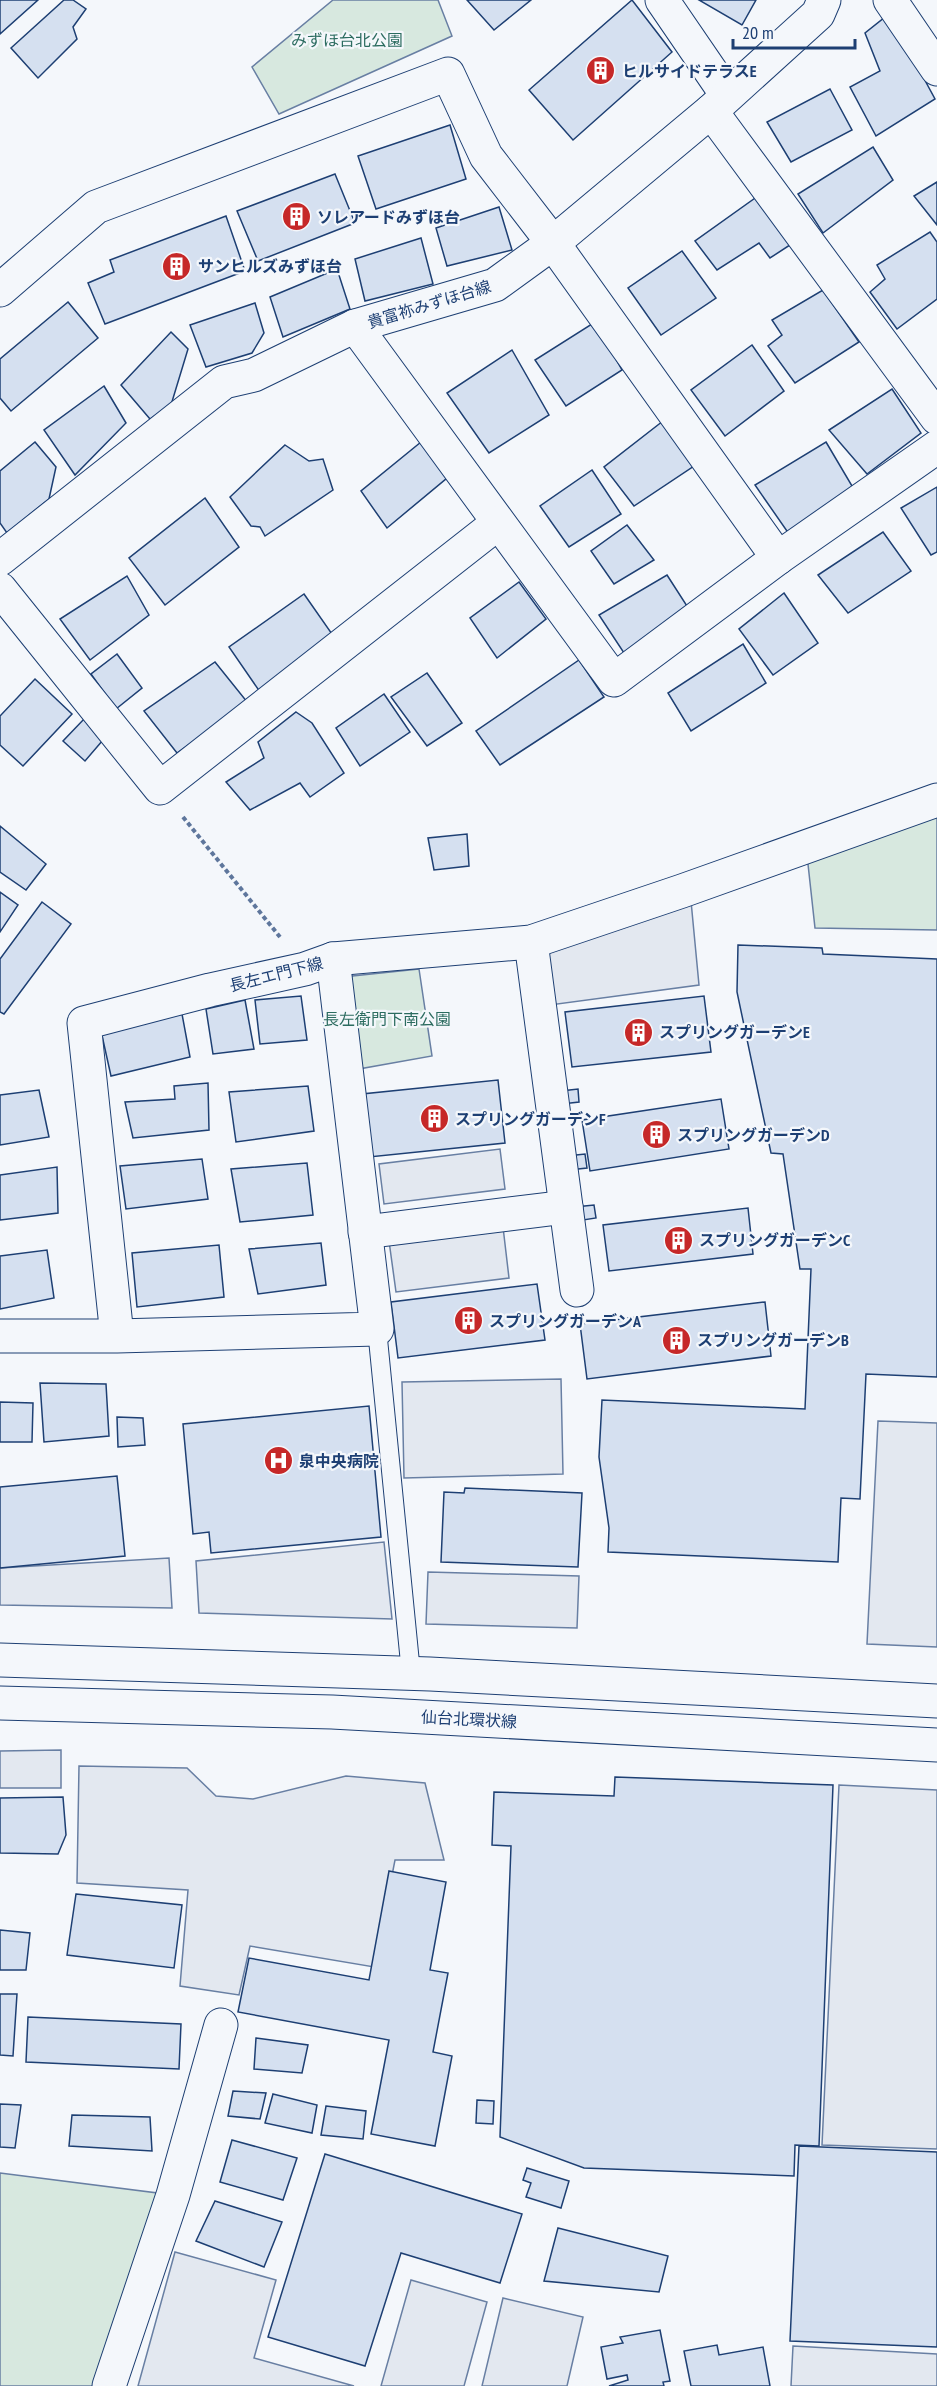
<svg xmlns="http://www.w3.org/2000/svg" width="937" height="2386" font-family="'PT Sans Narrow','Noto Sans JP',sans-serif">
<rect width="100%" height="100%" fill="#f4f7fb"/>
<g fill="#d7e8df" stroke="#687fa3" stroke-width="1.5">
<polygon points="333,0 438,0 452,36 279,114 252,67"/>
<polygon points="937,808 937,930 815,928 807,855"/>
<polygon points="419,969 432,1056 353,1070 343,977"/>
<polygon points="0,2173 173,2195 103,2386 0,2386"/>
</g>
<g fill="#e3e8f0" stroke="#687fa3" stroke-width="1.5">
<polygon points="691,901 699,985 550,1005 543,948"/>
<polygon points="500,1149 505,1189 384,1204 379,1164"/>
<polygon points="503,1227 509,1278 396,1292 389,1241"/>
<polygon points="561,1379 563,1474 404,1478 402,1382"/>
<polygon points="878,1421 937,1423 937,1647 867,1644"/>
<polygon points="384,1542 392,1619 199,1613 196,1561"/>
<polygon points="169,1558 172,1608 0,1605 0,1568"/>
<polygon points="428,1572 579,1576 577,1628 426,1624"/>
<polygon points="61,1750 61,1788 0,1788 0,1751"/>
<polygon points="79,1766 187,1768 216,1796 253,1799 346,1776 425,1783 444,1860 395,1860 374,1967 250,1946 239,1995 180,1986 188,1890 77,1883"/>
<polygon points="839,1785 937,1790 937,2149 822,2145"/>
<polygon points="175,2252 276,2280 254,2358 354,2386 138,2386"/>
<polygon points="411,2280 487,2302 464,2386 381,2386"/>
<polygon points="503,2298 583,2317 567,2386 482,2386"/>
<polygon points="793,2346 937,2354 937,2386 791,2386"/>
</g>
<g fill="#d5e0f0" stroke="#1d3f73" stroke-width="1.5">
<polygon points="0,0 38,0 0,34"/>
<polygon points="64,0 73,0 86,9 73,27 77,39 38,78 11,48"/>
<polygon points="467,0 531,0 494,30"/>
<polygon points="632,0 672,52 573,140 529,90"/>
<polygon points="699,0 756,0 742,25"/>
<polygon points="889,14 935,99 876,136 850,87 880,71 865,33"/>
<polygon points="830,89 852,130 791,162 767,122"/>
<polygon points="450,125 466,179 376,209 358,156"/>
<polygon points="873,147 893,180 823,233 798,194"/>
<polygon points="335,174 355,223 258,261 237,211"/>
<polygon points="937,182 937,225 914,196"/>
<polygon points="758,196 793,243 770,258 759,243 717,270 695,241"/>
<polygon points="499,207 512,250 447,266 436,228"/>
<polygon points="226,216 245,271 105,324 88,283 114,272 110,260"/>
<polygon points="930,232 937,242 937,299 897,329 870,292 885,279 877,265"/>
<polygon points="421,238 433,284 365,301 355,259"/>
<polygon points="682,251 716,298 661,335 628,288"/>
<polygon points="337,269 350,309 283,337 270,297"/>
<polygon points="823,290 859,342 795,383 768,346 782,335 772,320"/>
<polygon points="68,302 98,338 11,411 0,398 0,359"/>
<polygon points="255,303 264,333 252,353 206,367 190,325"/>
<polygon points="595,322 622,370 566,406 535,360"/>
<polygon points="171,332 188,349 171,405 150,419 121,385"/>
<polygon points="752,345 784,391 725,436 691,390"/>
<polygon points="512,350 549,415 489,453 447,393"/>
<polygon points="104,386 126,423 75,475 44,430"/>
<polygon points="892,389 921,433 867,474 829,430"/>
<polygon points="663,421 694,466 634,506 604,467"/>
<polygon points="35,442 56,467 49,499 7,533 0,523 0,471"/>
<polygon points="421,442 447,478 387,528 361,491"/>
<polygon points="826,442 855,491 789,534 755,485"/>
<polygon points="285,445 309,461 323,459 333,490 265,536 260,527 251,526 230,497"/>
<polygon points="592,470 621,514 569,547 540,506"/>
<polygon points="937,487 937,552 931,555 901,508"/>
<polygon points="205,498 239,547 165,605 129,558"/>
<polygon points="627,525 654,560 614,584 591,551"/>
<polygon points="883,532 911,571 848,613 818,575"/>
<polygon points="667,575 687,606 624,653 599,615"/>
<polygon points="127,576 149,615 90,660 60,619"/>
<polygon points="519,582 546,619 497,658 470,618"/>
<polygon points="784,593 818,643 773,675 739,629"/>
<polygon points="304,594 332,634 260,692 229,647"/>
<polygon points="743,644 766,683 691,731 668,693"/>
<polygon points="117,654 142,688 116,709 91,674"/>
<polygon points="579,660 604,697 500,765 476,731"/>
<polygon points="215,662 248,703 177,753 144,711"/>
<polygon points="427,673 462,723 427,746 391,697"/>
<polygon points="35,679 72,714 23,766 0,745 0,716"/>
<polygon points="384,694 410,732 360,766 336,728"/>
<polygon points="296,712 312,723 344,773 310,797 300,783 250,810 226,782 264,758 258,742"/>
<polygon points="84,719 103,740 85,761 63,741"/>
<polygon points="0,826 46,864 26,890 0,872"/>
<polygon points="467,834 469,866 434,870 428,838"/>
<polygon points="0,892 18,905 0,932"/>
<polygon points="42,902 71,924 4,1014 0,1012 0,959"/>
<polygon points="738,945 822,948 823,954 937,959 937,1377 866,1374 860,1499 841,1498 838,1562 608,1552 609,1528 599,1457 602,1400 805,1409 811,1269 800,1269 783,1154 771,1153 737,992"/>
<polygon points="301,996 307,1040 260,1044 255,1000"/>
<polygon points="704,996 711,1052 572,1067 565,1012"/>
<polygon points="245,1000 254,1049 213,1054 206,1009"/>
<polygon points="182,1014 190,1057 111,1076 101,1031"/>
<polygon points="498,1080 505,1143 369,1157 362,1094"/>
<polygon points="208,1083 209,1130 133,1138 125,1102 175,1099 174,1086"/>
<polygon points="308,1086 314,1131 236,1142 229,1092"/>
<polygon points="578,1089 579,1102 562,1104 561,1091"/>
<polygon points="39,1090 49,1137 0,1145 0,1095"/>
<polygon points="721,1099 729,1149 590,1171 582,1120"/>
<polygon points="585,1154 587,1168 569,1170 567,1156"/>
<polygon points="202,1159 208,1199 126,1209 120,1166"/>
<polygon points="307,1163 313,1215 240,1222 231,1169"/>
<polygon points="57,1167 58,1213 0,1220 0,1175"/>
<polygon points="594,1205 596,1218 577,1221 575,1207"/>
<polygon points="748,1208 753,1254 609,1271 603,1225"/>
<polygon points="321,1243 326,1285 258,1294 249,1249"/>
<polygon points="219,1245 224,1297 137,1307 132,1253"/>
<polygon points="47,1250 54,1298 0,1309 0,1256"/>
<polygon points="537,1284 545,1340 398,1358 391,1302"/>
<polygon points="765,1302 771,1356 587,1379 580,1324"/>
<polygon points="40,1383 106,1384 109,1436 44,1442"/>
<polygon points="0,1402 33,1403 32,1442 0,1442"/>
<polygon points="369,1406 381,1537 211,1553 209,1532 193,1534 183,1424"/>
<polygon points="117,1417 143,1418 145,1445 118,1447"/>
<polygon points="117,1476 125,1556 0,1568 0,1487"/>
<polygon points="465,1488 582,1493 578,1567 441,1562 444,1492 464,1493"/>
<polygon points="615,1777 833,1785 819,2146 795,2145 794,2176 584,2168 500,2137 511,1846 492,1845 494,1792 614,1796"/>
<polygon points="63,1797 66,1835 58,1854 0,1853 0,1798"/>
<polygon points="389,1871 446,1882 430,1970 448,1973 433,2052 452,2056 435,2146 371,2134 389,2040 238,2012 249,1958 369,1980"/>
<polygon points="76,1894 182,1905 174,1968 67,1955"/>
<polygon points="0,1930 30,1933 26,1970 0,1970"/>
<polygon points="0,1994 17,1994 13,2056 0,2055"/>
<polygon points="28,2017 181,2024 179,2069 26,2062"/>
<polygon points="256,2038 308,2045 302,2073 254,2069"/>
<polygon points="233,2091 266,2093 260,2119 228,2116"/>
<polygon points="273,2094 317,2105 312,2133 265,2123"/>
<polygon points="477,2100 494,2101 493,2124 476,2123"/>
<polygon points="0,2104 21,2105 15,2148 0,2147"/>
<polygon points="326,2106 366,2111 363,2139 321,2135"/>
<polygon points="72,2115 150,2117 152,2151 69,2146"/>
<polygon points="232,2140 297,2158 283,2200 220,2182"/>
<polygon points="799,2146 937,2152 937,2347 790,2341"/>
<polygon points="325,2154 522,2214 500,2283 401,2253 365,2366 268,2337"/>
<polygon points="527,2168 569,2181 561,2208 526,2197 531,2183 523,2180"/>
<polygon points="215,2201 282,2222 264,2267 196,2241"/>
<polygon points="558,2228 668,2256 659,2292 544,2281"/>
<polygon points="660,2330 670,2381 663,2382 664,2386 609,2386 628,2380 627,2375 607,2379 601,2347 623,2343 620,2337"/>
<polygon points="717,2345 719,2355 763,2347 770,2386 691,2386 684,2351"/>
</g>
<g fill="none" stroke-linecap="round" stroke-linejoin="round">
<defs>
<polyline id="service" points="377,1329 411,1673"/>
<g id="minor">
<polyline points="662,0 727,95"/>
<polyline points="890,0 937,69"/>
<polyline points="711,111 937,418"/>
<polyline points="0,290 96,207 448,74 486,156 553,243 778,558"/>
<polyline points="355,326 614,680 778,558 937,447"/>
<polyline points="0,559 224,382 254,375 355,326 495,285 553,243 711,111 818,14 824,0"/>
<polyline points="0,589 160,788 498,523"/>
<polyline points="531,942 577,1290"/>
<polyline points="333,959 531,942 682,891 937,800"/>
<polyline points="365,1232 566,1207"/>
<polyline points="0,1336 117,1336 377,1329 333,959 305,969 210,990 84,1023 117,1336"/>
<polyline points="109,2386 173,2195 221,2025"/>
</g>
<g id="primary">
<polyline points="0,1660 430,1674 937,1701"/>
<polyline points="0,1703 332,1712 937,1745"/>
</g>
</defs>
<use href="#service" stroke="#1d3f73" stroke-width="20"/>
<use href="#minor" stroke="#1d3f73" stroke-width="35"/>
<use href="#primary" stroke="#1d3f73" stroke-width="35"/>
<polyline stroke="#5e769c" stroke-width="4" stroke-dasharray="4.5 3" stroke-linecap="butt" points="183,817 280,937"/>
<use href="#service" stroke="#f4f7fb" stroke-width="18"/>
<use href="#minor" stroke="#f4f7fb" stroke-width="33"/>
<use href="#primary" stroke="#f4f7fb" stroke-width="33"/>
</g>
<defs>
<symbol id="building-disc" viewBox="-11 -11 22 22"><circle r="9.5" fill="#c62828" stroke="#f4f7fb"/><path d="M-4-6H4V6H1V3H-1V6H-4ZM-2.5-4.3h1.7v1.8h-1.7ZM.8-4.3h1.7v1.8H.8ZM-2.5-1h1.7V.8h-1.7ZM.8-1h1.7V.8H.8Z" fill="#fff"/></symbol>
<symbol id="hospital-disc" viewBox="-11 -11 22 22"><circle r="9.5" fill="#c62828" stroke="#f4f7fb"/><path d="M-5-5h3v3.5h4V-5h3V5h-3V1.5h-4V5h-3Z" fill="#fff"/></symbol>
</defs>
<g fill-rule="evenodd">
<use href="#building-disc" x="584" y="54" width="33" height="33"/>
<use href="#building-disc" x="280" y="200" width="33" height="33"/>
<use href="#building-disc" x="160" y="250" width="33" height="33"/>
<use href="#building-disc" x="622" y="1016" width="33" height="33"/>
<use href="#building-disc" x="418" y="1102" width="33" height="33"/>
<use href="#building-disc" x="640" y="1118" width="33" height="33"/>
<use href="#building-disc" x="662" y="1224" width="33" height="33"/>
<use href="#building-disc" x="452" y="1304" width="33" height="33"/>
<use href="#building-disc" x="660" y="1324" width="33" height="33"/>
<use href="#hospital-disc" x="262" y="1444" width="33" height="33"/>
</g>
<g text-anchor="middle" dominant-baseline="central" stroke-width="4.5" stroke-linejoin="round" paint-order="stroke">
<g font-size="16" fill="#2c6c60" stroke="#f4f7fb">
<text x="347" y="40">みずほ台北公園</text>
<text x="387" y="1019">長左衛門下南公園</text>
</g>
<g font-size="16" font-weight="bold" fill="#1d3f73" stroke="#f4f7fb" text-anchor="start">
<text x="622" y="71">ヒルサイドテラスE</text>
<text x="317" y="217">ソレアードみずほ台</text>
<text x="198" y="266">サンヒルズみずほ台</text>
<text x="659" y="1032">スプリングガーデンE</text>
<text x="455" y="1119">スプリングガーデンF</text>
<text x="677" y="1135">スプリングガーデンD</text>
<text x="699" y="1240">スプリングガーデンC</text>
<text x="489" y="1321">スプリングガーデンA</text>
<text x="697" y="1340">スプリングガーデンB</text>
<text x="299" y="1461">泉中央病院</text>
</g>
<g font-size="16" fill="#1d3f73" stroke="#f4f7fb">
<text transform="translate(429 304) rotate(-17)">貴富祢みずほ台線</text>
<text transform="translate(276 974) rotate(-14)">長左エ門下線</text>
<text transform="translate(469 1719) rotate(3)">仙台北環状線</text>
</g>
</g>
<path d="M733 39v9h122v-9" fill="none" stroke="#1d3f73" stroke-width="3"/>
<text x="742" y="39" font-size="18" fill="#1d3f73" stroke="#f4f7fb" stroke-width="4.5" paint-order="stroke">20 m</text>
</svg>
